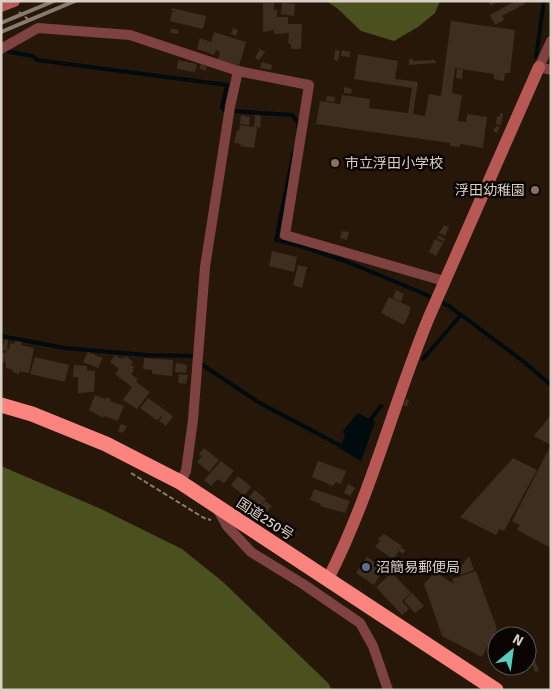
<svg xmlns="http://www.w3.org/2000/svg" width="552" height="691" font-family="Signika,'Noto Sans JP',sans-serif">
<rect width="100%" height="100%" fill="#261708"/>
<g fill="#4b511e">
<polygon points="327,1 440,1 435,13 418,27 394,41 361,31 338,9"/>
<polygon points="1,466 101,509 182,549 223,582 328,683 332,690 1,690"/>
</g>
<polygon fill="#000b0f" points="358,413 375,422 361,461 339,448 345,437 343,431"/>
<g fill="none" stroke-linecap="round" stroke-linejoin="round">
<g stroke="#000b0f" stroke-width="4">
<polyline points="9,52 33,56 37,60 227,85 222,107 224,110"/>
<polyline points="536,57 544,1"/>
<polyline points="233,111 292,115 299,124 298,127"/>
<polyline points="294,151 276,240 301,246 345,261 420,292 449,306 523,361 551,385"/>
<polyline points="1,336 65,348 146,355 191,356"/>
<polyline points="423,359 461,315"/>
<polyline points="201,364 258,402 343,447"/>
<polyline points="368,423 381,406"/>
</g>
</g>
<g fill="#3e2e1f">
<polygon points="488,1 500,1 491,6"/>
<polygon points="515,1 524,1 525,4 502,16 504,20 495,25 490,15"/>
<polygon points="263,3 274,3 274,10 277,10 277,17 288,17 288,24 302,24 301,49 291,49 291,44 288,43 289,33 274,34 274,30 263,32"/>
<polygon points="282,3 295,4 294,16 281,14"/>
<polygon points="172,8 206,16 204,26 202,29 170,21 172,12 177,12 172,11"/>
<polygon points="451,21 515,30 510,73 505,73 504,81 494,79 494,74 455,68 452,93 462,95 458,121 466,122 467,114 487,117 483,148 460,144 460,147 450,146 450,143 316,124 320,101 340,104 342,95 370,99 369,108 408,113 412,88 354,79 358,54 398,61 395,79 418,82 413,114 425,116 429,94 440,96 441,95"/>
<polygon points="233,28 238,30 236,36 231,34"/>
<polygon points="171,29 179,30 178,34 170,33"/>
<polygon points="214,32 246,42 239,66 218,59 220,52 216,50 214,55 197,49 200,38 211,42"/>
<polygon points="260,49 265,52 259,60 255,58"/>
<polygon points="335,50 340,51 338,61 334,60"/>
<polygon points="342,50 350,52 350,57 341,56"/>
<polygon points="409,59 413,59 413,61 435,60 436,63 409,65"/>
<polygon points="178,60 197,64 195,72 177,69"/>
<polygon points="262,62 272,65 271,70 260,68"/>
<polygon points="201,64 207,67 206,71 199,68"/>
<polygon points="457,69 463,70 462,79 456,78"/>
<polygon points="344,87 352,89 351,94 344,93"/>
<polygon points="327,96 335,97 334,102 326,101"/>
<polygon points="500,113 503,114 501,125 496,124 497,116 500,117"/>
<polygon points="241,115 250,117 249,125 240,124"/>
<polygon points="255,115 261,116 260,128 256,127 257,129 254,148 240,146 241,144 234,143 237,130 239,131 240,125 254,127"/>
<polygon points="496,126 500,127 497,133 493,131"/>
<polygon points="444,225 449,227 445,236 439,233"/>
<polygon points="342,231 349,232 347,240 340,238"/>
<polygon points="438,235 445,239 444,242 437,238"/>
<polygon points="435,239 443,243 436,256 429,252"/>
<polygon points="272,251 297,257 294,272 269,266"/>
<polygon points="298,265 307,267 302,288 293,285"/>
<polygon points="396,290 404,294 401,302 393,298"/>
<polygon points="389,297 411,307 409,311 410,312 404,325 381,313"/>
<polygon points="5,339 8,340 7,349 9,350 10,343 14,344 15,341 22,342 21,345 34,348 29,373 20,371 19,374 12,372 13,370 6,368 5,356 4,363 1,362 1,352 6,353 7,349 6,351 2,350"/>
<polygon points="88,352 103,358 98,368 83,362"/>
<polygon points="115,355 121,359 122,357 124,359 126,356 133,362 131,365 134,367 133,369 134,370 131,374 138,379 136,382 150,392 137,409 123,400 132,387 115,374 119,369 110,362"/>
<polygon points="35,357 69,365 65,382 30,374"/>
<polygon points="144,358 173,360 172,376 152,374 152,370 143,369"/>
<polygon points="176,363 187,365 186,373 175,372"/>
<polygon points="74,365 87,366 87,370 95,371 94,392 78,393 78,377 73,377"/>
<polygon points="179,374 188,375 186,384 178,383"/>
<polygon points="95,395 105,399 106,397 111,399 110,401 124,406 118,421 104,416 103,418 89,410"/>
<polygon points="148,398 173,416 166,426 159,421 162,417 161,416 158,420 155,419 140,408"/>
<polygon points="406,399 409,400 407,407 403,405"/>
<polygon points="551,415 551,548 517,530 520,525 512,521 551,445 534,436"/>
<polygon points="121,424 127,426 123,433 118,431"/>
<polygon points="204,448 219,460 209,472 197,462 202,456 199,454"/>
<polygon points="513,458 537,470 504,531 499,529 496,535 460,517"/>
<polygon points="221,461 234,471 224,483 218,479 211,486 204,480"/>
<polygon points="318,461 346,471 341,484 336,482 333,486 312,477"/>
<polygon points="238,476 251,487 244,496 231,485"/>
<polygon points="348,484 355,488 350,496 344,493"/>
<polygon points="314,489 350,501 345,513 320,506 321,504 310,500"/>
<polygon points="255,490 266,499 259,507 265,501 272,506 265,514 246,500"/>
<polygon points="384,534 402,546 401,548 406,550 403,554 399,551 393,559 375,547 380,541 378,539"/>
<polygon points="469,556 474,570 461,575 459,569"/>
<polygon points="367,557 381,566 377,573 380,575 374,585 356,573"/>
<polygon points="476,571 497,629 482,657 442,636 424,584 435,572 454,584 452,579"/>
<polygon points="392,573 411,593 402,601 409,609 402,615 376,587"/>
<polygon points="412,593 424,606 415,613 404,601"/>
<polygon points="535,660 539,671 535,672 531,661"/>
</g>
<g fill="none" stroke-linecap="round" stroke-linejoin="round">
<g stroke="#887c70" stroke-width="2" stroke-dasharray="5 2.5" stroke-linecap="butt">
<polyline points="19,12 29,20"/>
<polyline points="131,473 204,518 211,520"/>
</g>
<g stroke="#7e4340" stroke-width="10">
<polyline points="551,41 539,67 551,70"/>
<polyline points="1,49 38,28 130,35 238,71 309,85 285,235 444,281"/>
<polyline points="180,482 186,471 193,420 205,267 230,107 238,71"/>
<polyline points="217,508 227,526 251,552 303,584 360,623 373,646 388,690"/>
</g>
<g stroke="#b75855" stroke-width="12">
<polyline points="1,6 14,1"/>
<path d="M328,579C371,495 393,404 429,317L539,67"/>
</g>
<polyline stroke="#fb847f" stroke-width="15" points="1,405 32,414 106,444 180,482 496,690"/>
<g stroke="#877b6f" stroke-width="4">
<polyline points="1,23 54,1"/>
<polyline points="1,32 75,1"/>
</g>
</g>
<g fill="#8d6e63" stroke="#0a0502" stroke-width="2">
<circle cx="335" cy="163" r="5"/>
<circle cx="535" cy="190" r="5"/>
</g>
<circle fill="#5c6f8a" stroke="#0a0502" stroke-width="2" cx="366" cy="567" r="5"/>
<g text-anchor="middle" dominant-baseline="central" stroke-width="5" stroke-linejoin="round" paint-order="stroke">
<g font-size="14" fill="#d9cfc6" stroke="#0a0502" text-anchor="start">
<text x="345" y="163">市立浮田小学校</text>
<text x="525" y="190" text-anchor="end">浮田幼稚園</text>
<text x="376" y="567">沼簡易郵便局</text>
</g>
<g font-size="14" fill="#d9cfc6" stroke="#0a0502">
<text transform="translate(265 519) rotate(33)">国道250号</text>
</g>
</g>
<rect width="552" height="691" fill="none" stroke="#d9cfc6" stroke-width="5"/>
<g transform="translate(512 651) rotate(29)"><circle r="24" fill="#0a0502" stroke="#5d5650"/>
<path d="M0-4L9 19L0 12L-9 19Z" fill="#59cebe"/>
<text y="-8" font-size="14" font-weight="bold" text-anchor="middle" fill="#d9cfc6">N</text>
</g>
</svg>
